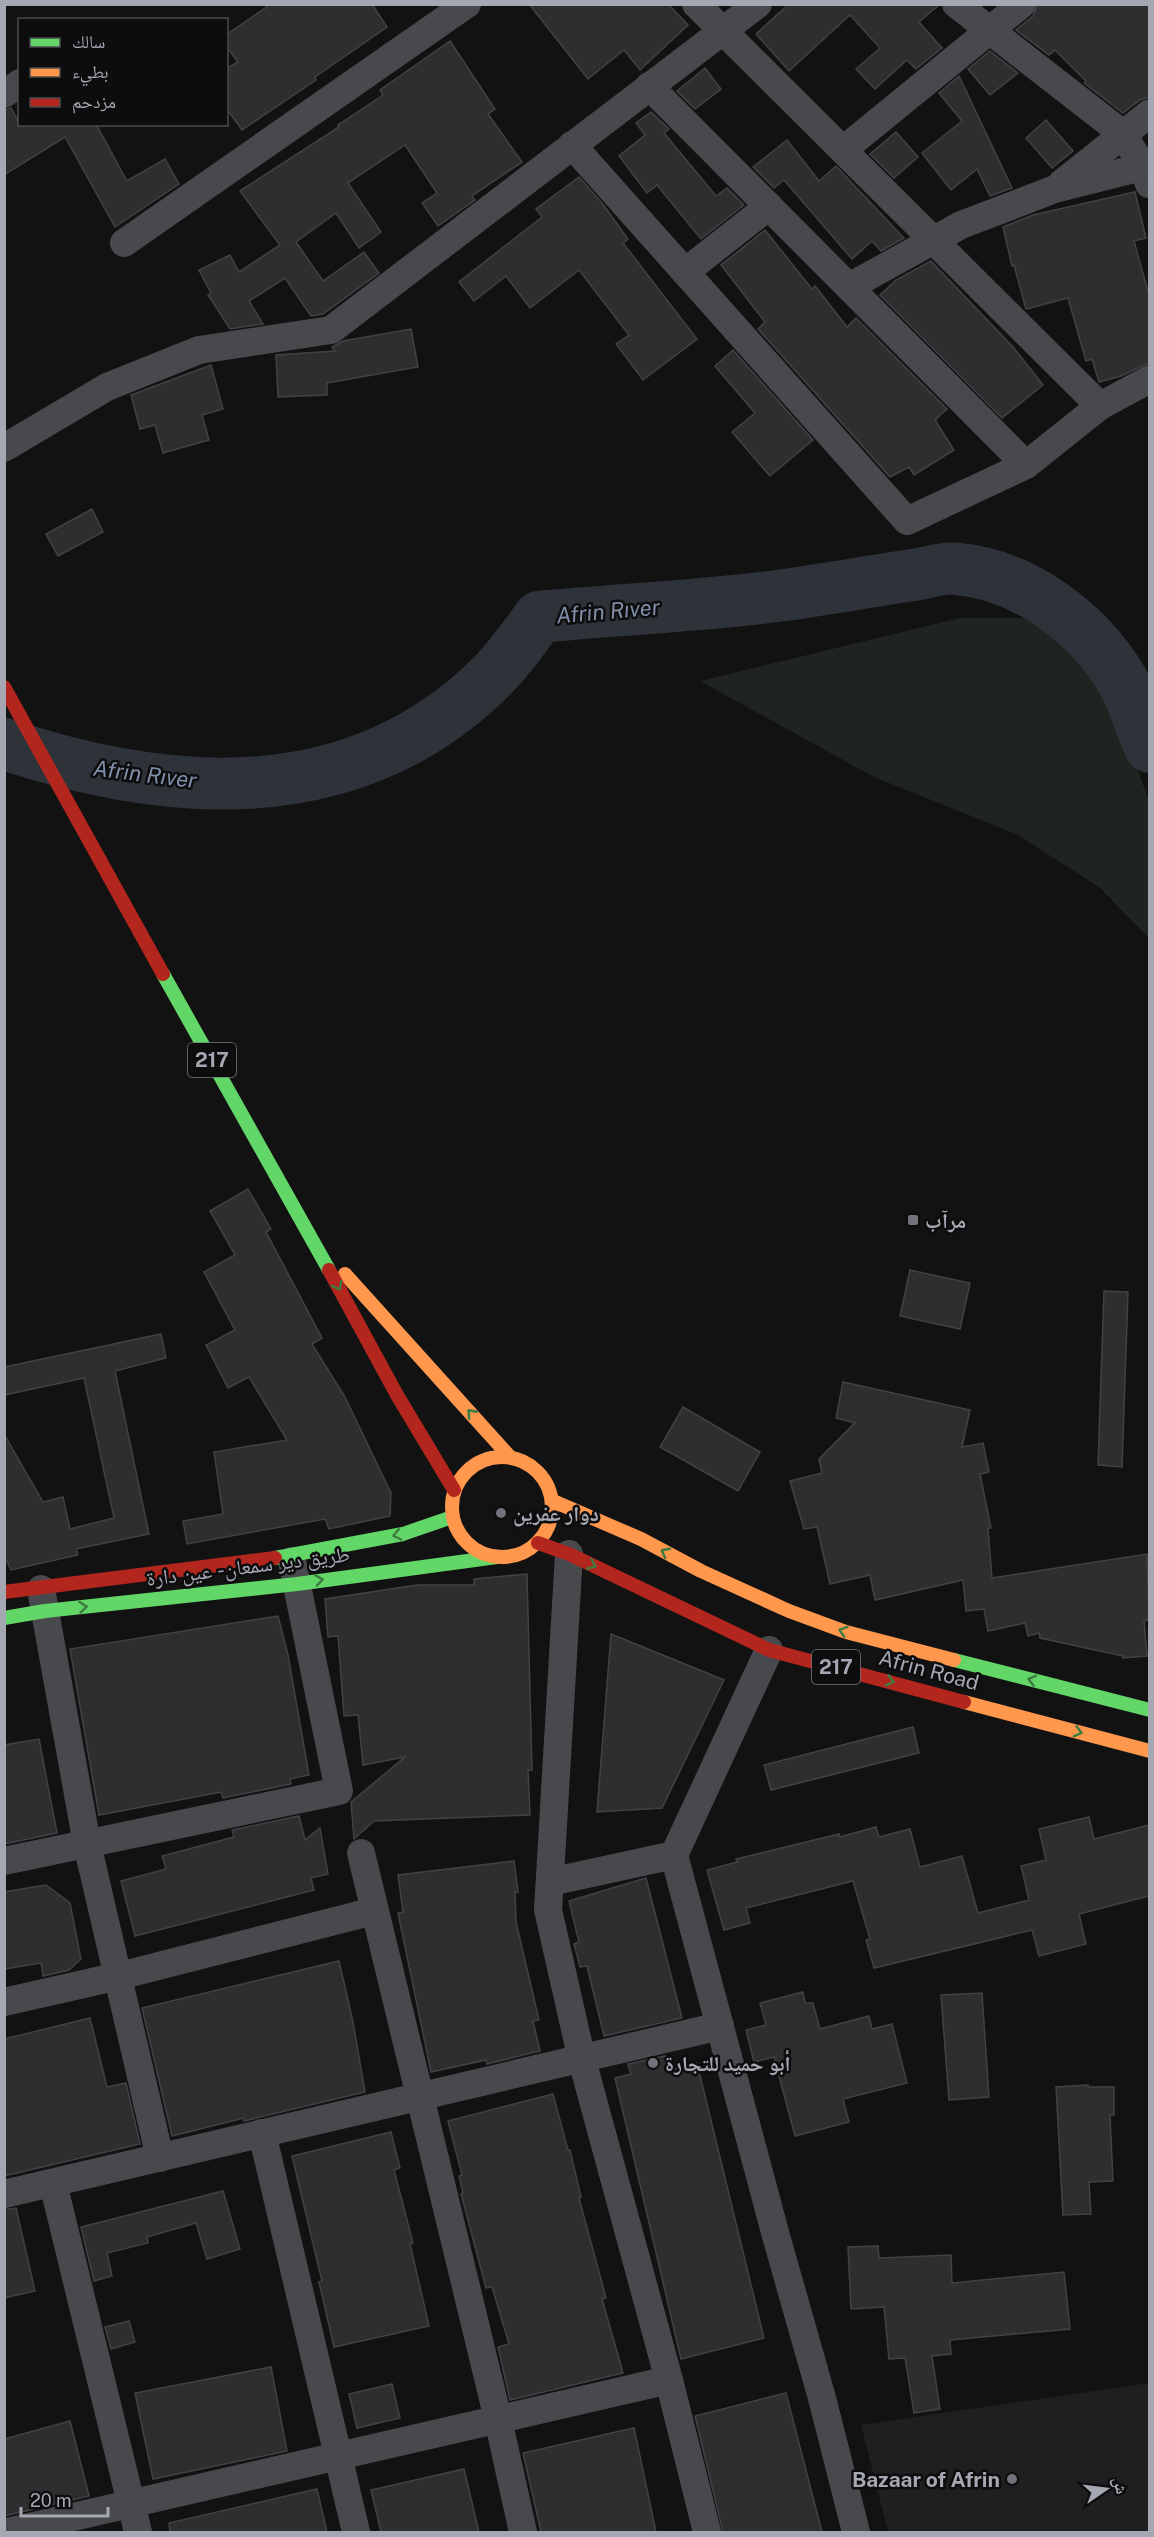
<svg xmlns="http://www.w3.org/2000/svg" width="1154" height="2537" font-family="'Public Sans','Noto Naskh Arabic',sans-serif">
<rect width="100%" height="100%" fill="#121213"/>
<polygon fill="#1f1f21" points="1149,2383 1149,2532 888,2532 861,2425"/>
<polygon fill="#1f2421" points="960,618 1030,618 1097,658 1149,801 1149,938 1099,887 1016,834 874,777 700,681"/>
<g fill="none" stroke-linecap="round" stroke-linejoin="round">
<path stroke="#2e333a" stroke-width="52" d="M4,744C173,800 355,812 491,677C509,659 524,638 539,617C623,609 708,606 792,594C833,588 873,581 913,575C927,573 944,567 958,569C1025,575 1089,624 1122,680C1134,701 1140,725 1150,747"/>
</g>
<g fill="#2e2e30" stroke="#424246" stroke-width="1.5">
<polygon points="271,4 372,4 387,27 315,77 316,80 242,130 226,108 226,69 238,62 226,46 226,35"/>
<polygon points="529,4 668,4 688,25 640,70 624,50 588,79"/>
<polygon points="789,4 940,4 919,22 942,48 916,69 907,60 875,89 856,69 880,48 850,15 789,71 756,34"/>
<polygon points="1038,4 1149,4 1149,97 1140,100 1123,113 1084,83 1086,81 1055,50 1049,55 1016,30 1033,16"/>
<polygon points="450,41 495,109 488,114 522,162 472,196 475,200 438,226 422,203 437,193 405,145 348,183 381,232 359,248 336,213 296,242 323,281 364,252 379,273 323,314 311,316 285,278 249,301 263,324 230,329 208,295 211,293 199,270 230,255 239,272 280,245 240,191 339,127 338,125 383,95 380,90"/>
<polygon points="990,51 1018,73 990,95 968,69"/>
<polygon points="705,68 721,89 695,109 677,91"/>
<polygon points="959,76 1012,188 990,196 977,169 951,190 922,153 962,121 939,93"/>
<polygon points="11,108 20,124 96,124 127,181 165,159 179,184 115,227 65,137 4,175 4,110"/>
<polygon points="651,112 669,129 664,133 716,196 727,188 744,205 701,239 657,185 647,193 619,156 645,135 636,123"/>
<polygon points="1046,120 1073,151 1052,168 1026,138"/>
<polygon points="896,132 918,157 894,178 870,154"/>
<polygon points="787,140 819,181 836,166 904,238 881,251 872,241 852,259 784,180 774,188 753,167"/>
<polygon points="579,177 602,203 628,239 623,243 697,339 643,380 616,344 629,335 579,270 530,308 506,276 474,301 459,282 542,217 536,209"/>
<polygon points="1135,192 1146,238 1134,241 1149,295 1149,363 1121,376 1099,382 1092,359 1086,361 1068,298 1026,309 1014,265 1012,266 1003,227 1033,215"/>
<polygon points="765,230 812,289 815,286 847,327 856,318 947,409 935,420 954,450 914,475 909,467 890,477 758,329 765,322 721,265"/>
<polygon points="931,261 1013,347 1043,385 1002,418 880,295 896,280"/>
<polygon points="411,329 418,367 327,383 327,395 278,397 276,355 335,351 332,347 343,341"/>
<polygon points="733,350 813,440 770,476 732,432 755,413 715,366"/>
<polygon points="211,365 223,409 202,415 209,440 163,453 155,425 140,429 131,395"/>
<polygon points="92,509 103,532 58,556 46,534"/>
<polygon points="248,1189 271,1229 266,1232 322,1338 312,1344 345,1397 391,1493 390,1516 329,1529 325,1519 187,1544 183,1521 223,1514 214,1452 287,1440 249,1377 228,1388 206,1345 235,1330 204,1272 235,1255 210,1211"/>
<polygon points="910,1270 970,1283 960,1329 900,1316"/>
<polygon points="1104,1291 1128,1292 1122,1467 1098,1465"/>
<polygon points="161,1334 166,1358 115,1371 149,1534 76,1549 78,1555 11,1570 4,1556 4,1434 43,1502 63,1497 70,1529 114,1518 84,1378 4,1395 4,1367"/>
<polygon points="843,1382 970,1410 962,1447 983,1443 989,1472 980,1474 991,1528 988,1528 992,1578 1147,1554 1149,1620 1144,1621 1147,1656 1123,1658 1123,1656 1040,1638 1039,1633 1028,1636 1025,1623 988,1631 984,1609 966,1611 963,1580 875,1600 870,1575 830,1584 817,1527 804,1529 790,1481 822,1473 819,1459 855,1423 836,1418"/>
<polygon points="683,1407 760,1452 738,1491 660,1447"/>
<polygon points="527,1574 532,1770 528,1770 530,1815 374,1821 354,1839 351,1802 405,1757 363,1765 358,1715 344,1716 338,1636 328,1637 325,1599 417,1585 474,1585 474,1579"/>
<polygon points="278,1616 288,1655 309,1775 290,1779 291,1784 223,1798 221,1792 99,1815 70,1649"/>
<polygon points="611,1634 724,1680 662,1808 597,1812"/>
<polygon points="913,1727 919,1753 771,1790 764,1765"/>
<polygon points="39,1739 57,1833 4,1844 4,1745"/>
<polygon points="299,1816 305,1840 320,1828 328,1874 311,1878 314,1890 135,1936 121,1881 166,1869 162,1856 234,1837 232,1830"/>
<polygon points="1089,1817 1094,1839 1149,1825 1149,1896 1079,1914 1086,1944 1039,1956 1032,1930 874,1968 866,1940 870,1939 853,1881 746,1908 750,1923 724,1930 707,1870 737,1862 736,1859 839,1834 840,1837 876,1827 879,1837 910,1829 920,1867 962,1856 978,1913 1029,1900 1021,1866 1046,1860 1039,1829"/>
<polygon points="514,1861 518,1892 515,1892 516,1922 539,2020 533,2021 540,2051 487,2064 486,2060 431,2072 398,1913 403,1912 398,1875"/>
<polygon points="646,1878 682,2018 604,2036 587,1966 580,1967 574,1944 579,1942 569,1901"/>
<polygon points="46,1885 70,1903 81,1959 69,1970 43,1976 41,1963 4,1969 4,1892"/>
<polygon points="339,1961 353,2022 365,2092 244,2121 244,2118 172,2136 142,2008"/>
<polygon points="803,1992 805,2003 813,2003 820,2029 869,2016 872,2029 892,2024 907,2083 843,2099 849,2122 795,2136 774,2057 754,2062 746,2030 766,2025 760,2003"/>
<polygon points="982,1993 989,2097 949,2100 941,1995"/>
<polygon points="90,2018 107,2087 126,2083 140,2144 4,2176 4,2039"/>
<polygon points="665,2056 668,2070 697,2063 764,2338 681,2359 615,2078 631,2074 628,2064"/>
<polygon points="1088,2085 1088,2087 1114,2087 1114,2115 1110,2115 1113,2181 1089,2182 1091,2214 1063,2215 1056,2087"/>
<polygon points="553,2094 568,2150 570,2150 581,2197 579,2198 606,2298 602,2299 623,2373 510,2400 498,2347 509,2344 492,2287 486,2288 461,2194 463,2193 459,2176 462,2175 448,2121"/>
<polygon points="391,2132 400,2168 394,2170 413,2243 410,2244 429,2326 334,2347 319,2282 322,2281 292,2156"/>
<polygon points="223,2191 240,2249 207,2259 196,2223 147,2237 148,2243 107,2253 112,2276 94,2281 81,2227"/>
<polygon points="16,2208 35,2291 4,2298 4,2210"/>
<polygon points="878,2246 879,2258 951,2255 952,2283 1064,2272 1070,2329 950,2340 951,2354 932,2356 940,2409 914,2413 905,2358 889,2359 884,2307 851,2309 848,2247"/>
<polygon points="129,2321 135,2342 111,2349 105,2327"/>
<polygon points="271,2367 287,2451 153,2479 135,2393"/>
<polygon points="392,2384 400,2418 357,2428 349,2394"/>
<polygon points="786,2393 822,2532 723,2532 695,2416"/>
<polygon points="70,2421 89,2496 4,2516 4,2439"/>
<polygon points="634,2428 656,2532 541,2532 523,2453"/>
<polygon points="464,2469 479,2532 381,2532 371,2490"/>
<polygon points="317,2489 327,2532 170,2532 169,2523"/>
</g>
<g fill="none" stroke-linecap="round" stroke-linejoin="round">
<g stroke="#48494c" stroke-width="28">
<polyline points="696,4 1100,406"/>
<polyline points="956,4 1123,134 1143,167 1149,184"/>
<polyline points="4,94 20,83"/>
<polyline points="572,145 907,521 1026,465 649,86"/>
<polyline points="843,150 1022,4"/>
<polyline points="1062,183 1150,113"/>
<polyline points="124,243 467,4"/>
<polyline points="685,272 769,206"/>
<polyline points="849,287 961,225 1055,189 1150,165"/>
<polyline points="4,448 107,387 199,350 331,330 758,4"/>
<polyline points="1026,465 1100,406 1150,379"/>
<polyline points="569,1554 548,1910 582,2060 669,2380 707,2532"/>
<polyline points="41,1589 87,1844 160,2158"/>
<polyline points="769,1650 674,1855 776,2236 822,2398 856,2532"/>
<polyline points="361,1853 498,2419 523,2532"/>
<polyline points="4,1861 339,1791 292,1561"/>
<polyline points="550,1882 674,1855"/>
<polyline points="4,2002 119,1976 374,1911"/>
<polyline points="262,2133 356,2532"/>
<polyline points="53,2183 138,2532"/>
<polyline points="4,2194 720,2026"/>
<polyline points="8,2532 669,2380"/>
</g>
<g stroke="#63d668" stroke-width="14">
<polyline points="163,974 329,1270"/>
<polyline points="275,1558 403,1534 452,1517"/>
<polyline points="4,1618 45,1611 297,1584 497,1557"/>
<polyline points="954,1660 1150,1710"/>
</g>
<g stroke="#ff974d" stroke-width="14">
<polyline points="345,1274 510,1457"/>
<circle cx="502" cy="1507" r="50"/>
<polyline points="553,1501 641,1539 701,1571 789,1611 846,1632 954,1660"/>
<polyline points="964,1702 1150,1751"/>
</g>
<g stroke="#b3261e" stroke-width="14">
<polyline points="4,687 163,974"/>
<polyline points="329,1270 397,1395 454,1490"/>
<polyline points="538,1543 569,1554 769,1650 964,1702"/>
<polyline points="4,1592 275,1558"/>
</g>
</g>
<defs><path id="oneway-chevron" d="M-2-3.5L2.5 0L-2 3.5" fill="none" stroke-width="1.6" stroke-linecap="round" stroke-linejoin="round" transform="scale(1.5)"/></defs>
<g stroke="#3c7c40">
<use href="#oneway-chevron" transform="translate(338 1286) rotate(62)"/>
<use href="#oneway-chevron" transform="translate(471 1413) rotate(-132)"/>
<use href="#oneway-chevron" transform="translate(397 1535) rotate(168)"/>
<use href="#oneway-chevron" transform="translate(665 1552) rotate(-152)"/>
<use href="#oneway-chevron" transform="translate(592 1565) rotate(25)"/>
<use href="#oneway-chevron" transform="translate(319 1580) rotate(-9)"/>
<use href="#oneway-chevron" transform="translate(83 1607) rotate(-6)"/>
<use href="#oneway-chevron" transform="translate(843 1631) rotate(-162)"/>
<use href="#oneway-chevron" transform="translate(1032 1680) rotate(-166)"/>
<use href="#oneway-chevron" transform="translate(890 1681) rotate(15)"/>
<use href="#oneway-chevron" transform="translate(1078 1732) rotate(15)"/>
</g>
<g fill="#72737a" stroke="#0d0d0e" stroke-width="2">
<rect x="907" y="1214" width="12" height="12" rx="3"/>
<circle cx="501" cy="1513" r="6"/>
<circle cx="653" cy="2063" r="6"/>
<circle cx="1012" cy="2479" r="6"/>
</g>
<g text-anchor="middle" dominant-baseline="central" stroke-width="5" stroke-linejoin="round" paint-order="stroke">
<g fill="#0d0d0e" stroke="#777981" stroke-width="1.5">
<rect x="188" y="1043" width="48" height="34" rx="4.5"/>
<rect x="812" y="1650" width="48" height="34" rx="4.5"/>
</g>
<g font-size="20" font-weight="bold" fill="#a5a7b2">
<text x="212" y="1060">217</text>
<text x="836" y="1667">217</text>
</g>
<g font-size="21" font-weight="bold" fill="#a5a7b2" stroke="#0d0d0e" text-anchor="start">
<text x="925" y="1220">مرآب</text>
<text x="513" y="1513">دوار عفرين</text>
<text x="665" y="2063">أبو حميد للتجارة</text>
<text x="1000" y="2479" text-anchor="end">Bazaar of Afrin</text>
</g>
<g font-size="21" fill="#a5a7b2" stroke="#0d0d0e">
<text transform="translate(248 1566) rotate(-7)">طريق دير سمعان - عين دارة</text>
<text transform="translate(929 1670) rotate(15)">Afrin Road</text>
</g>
<g font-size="22" font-style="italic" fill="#7f8eaa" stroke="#0d0d0e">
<text transform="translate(608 611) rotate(-5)">Afrin Rıver</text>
<text transform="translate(145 774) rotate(7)">Afrin Rıver</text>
</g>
</g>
<rect width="1154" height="2537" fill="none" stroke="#a5a7b2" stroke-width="12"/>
<rect x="18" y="18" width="210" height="108" fill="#0d0d0e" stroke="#4a4b50" stroke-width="1.5"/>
<rect x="30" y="38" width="30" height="9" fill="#63d668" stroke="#4a4b50" stroke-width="1.5"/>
<text x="72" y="48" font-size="18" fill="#a5a7b2">سالك</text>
<rect x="30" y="68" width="30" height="9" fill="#ff974d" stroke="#4a4b50" stroke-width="1.5"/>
<text x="72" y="78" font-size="18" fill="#a5a7b2">بطيء</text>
<rect x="30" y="98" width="30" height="9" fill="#b3261e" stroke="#4a4b50" stroke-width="1.5"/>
<text x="72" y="108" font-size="18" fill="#a5a7b2">مزدحم</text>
<g transform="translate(1106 2489) rotate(76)" stroke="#0d0d0e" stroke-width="4.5" paint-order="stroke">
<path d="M0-4.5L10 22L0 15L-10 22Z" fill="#a5a7b2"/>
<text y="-9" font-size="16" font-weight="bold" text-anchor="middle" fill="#a5a7b2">ش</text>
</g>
<path d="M21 2507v9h87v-9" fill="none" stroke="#a5a7b2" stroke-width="3"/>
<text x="30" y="2507" font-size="18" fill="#a5a7b2" stroke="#0d0d0e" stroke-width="4.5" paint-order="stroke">20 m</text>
</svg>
